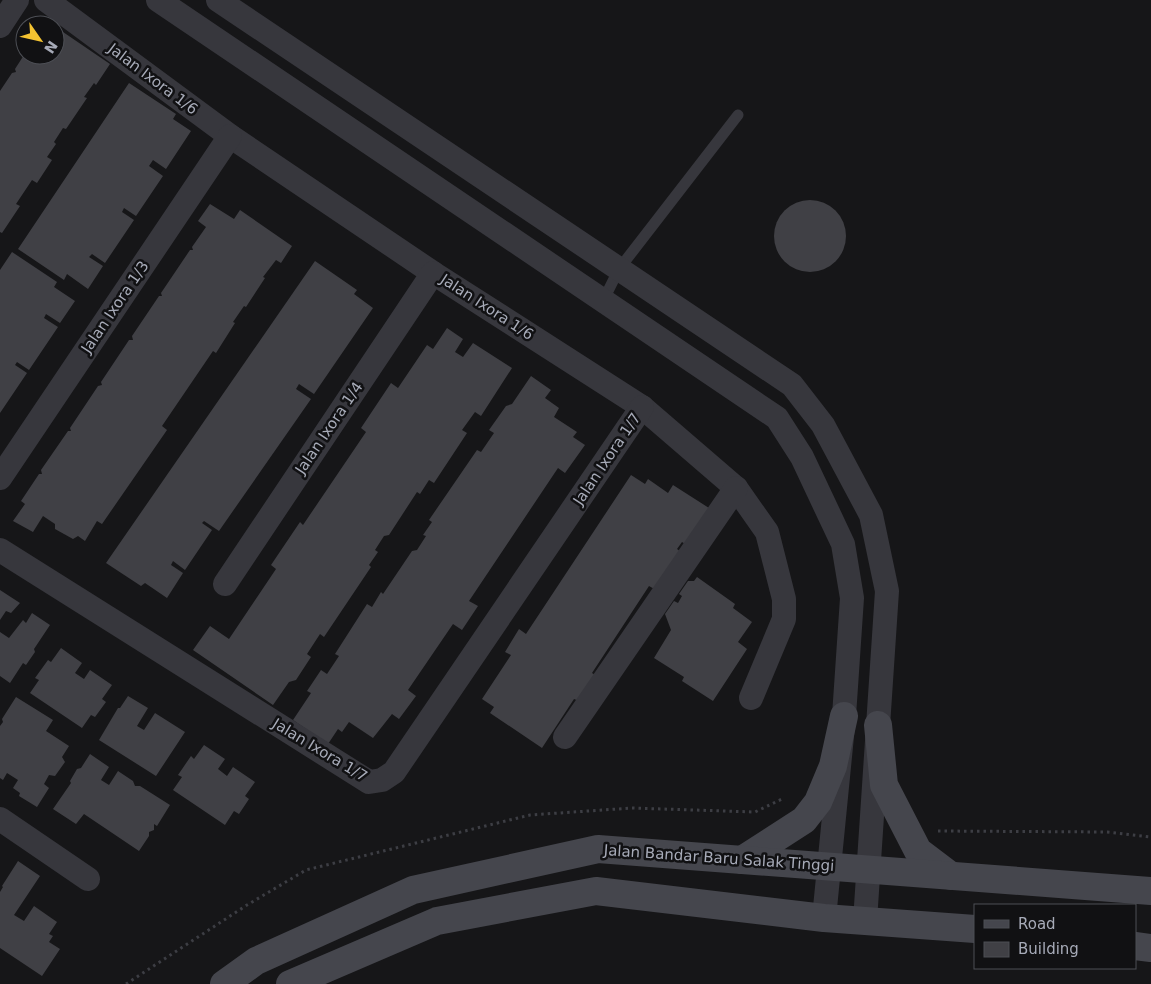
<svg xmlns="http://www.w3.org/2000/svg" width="1151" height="984" font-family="'DejaVu Sans',sans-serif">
<rect width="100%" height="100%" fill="#161618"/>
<g fill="#404045">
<polygon points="63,32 110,64 96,85 94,83 84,97 87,98 66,129 63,128 54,142 56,144 47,157 52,160 37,183 32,180 16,204 20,206 2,233 0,232 0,91 12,73 16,72 15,69 24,55 55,55 55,35"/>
<polygon points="129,83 176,114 173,119 191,131 166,169 153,160 149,166 163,176 136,216 124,208 122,212 134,220 105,263 92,254 89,257 103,266 88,289 67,274 64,280 18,249"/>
<circle cx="810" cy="236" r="36"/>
<polygon points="210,204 234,219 240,210 292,246 281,263 276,260 263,277 265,278 246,307 244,306 233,322 235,323 216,353 213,351 162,426 167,430 102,524 97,521 85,541 78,536 73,539 55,529 55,524 43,516 33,532 13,521 25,504 21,501 39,474 42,474 41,470 68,431 71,431 70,428 98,386 102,385 101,382 129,340 133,340 132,336 159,296 162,296 161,293 190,250 193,250 192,247 206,227 198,221"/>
<polygon points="12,252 57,282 54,287 75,301 60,323 46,314 44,318 58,327 29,370 17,362 15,365 27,373 0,413 0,270"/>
<polygon points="315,261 357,290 354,294 373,308 314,394 299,384 296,389 311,399 219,531 204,521 202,523 212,530 185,570 173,561 171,565 183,573 167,598 145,583 141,586 106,563"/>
<polygon points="447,328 463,339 455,352 463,357 473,343 512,368 481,416 475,412 462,430 467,433 434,483 429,480 420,494 417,492 389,535 384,536 375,550 378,552 369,565 371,567 324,637 320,634 307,654 311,657 296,680 289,682 273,705 193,650 210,626 229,639 276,569 271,565 300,522 303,525 366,432 361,428 391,383 398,388 427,345 433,349"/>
<polygon points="531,376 551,390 545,398 559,408 554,417 577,432 573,437 585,445 565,473 558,468 469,601 478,606 462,630 453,624 408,690 416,696 399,719 392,714 373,738 349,722 342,732 338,729 328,744 293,720 311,693 307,691 321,670 327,674 339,656 335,654 367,604 372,607 381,592 383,594 412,551 417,550 426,536 423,535 432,522 429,520 477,450 481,452 494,433 489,430 506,406 512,404"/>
<polygon points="631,475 645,484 648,479 668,493 673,485 709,508 685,544 682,542 677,549 681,552 656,590 649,586 592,673 595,675 579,701 574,699 542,748 490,713 494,707 482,699 511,655 505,652 519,629 526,634"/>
<polygon points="697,577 735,604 733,608 752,622 738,642 747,649 713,701 682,681 684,677 654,658 671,630 665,614 674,601 678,603 682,596 679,594 688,581 694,581"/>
<polygon points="0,590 20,603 11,613 6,611 0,620"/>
<polygon points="32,613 50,625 34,649 35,652 26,665 23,663 10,683 0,676 0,632 9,638 23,620 26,623"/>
<polygon points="61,648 82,663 75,673 84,679 90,670 112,685 102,699 106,702 95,717 91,715 82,728 30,693 39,680 35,678 48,660 51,662"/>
<polygon points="128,696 148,708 137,726 144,730 155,713 185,732 156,776 99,740 118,708 120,708"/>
<polygon points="16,697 53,720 46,731 69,746 62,757 65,762 55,776 49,775 44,784 49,788 37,807 19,796 20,793 13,788 18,780 7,773 3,780 0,778 0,726 3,722 2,719"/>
<polygon points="204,745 225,759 218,769 227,776 233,767 255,782 245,796 249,799 239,814 234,811 225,825 173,790 182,777 178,775 191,756 194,759"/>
<polygon points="90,754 109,767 101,780 109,785 118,771 133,781 135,786 140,786 170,805 157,826 154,824 154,830 149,832 149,836 139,851 84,814 76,824 53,809 71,783 70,781 77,769 81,768"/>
<polygon points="18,861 40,876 14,915 24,921 34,906 57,922 49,934 53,936 49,942 60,949 42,976 0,948 0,892 3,887 2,886"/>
</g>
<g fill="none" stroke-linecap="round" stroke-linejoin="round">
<g stroke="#3d3e44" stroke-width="3" stroke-dasharray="2.5 4" stroke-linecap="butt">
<polyline points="938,831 1107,832 1151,837"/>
<polyline points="126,984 247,905 306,870 530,815 632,808 755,812 782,799"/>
</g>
<polyline stroke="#37373d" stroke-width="11" points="603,301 619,269 738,115"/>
<g stroke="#37373d" stroke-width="24">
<polyline points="46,0 230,136 433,273 642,407 736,488 767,532 784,599 784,619 751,698"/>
<polyline points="158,0 777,418 802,457 843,544 852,598 844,716 824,918"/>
<polyline points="218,0 792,385 823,425 871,515 887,591 865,921"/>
<polyline points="0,26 17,0"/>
<polyline points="0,478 230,136"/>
<polyline points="0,550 369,782 382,780 394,772 642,407"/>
<polyline points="225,584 433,273"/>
<polyline points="565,737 736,488"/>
<polyline points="0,819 88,879"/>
</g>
<g stroke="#45464d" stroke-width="28">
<polyline points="878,725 884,785 918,851 951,876"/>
<polyline points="742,860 804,820 818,802 833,766 844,716"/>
<polyline points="1135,946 1151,948"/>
<polyline points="224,984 256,961 413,890 598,849 1151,891"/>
<polyline points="290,984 437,921 596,891 824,918 975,929"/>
</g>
</g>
<g text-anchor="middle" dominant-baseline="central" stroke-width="5" stroke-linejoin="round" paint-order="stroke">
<g font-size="15" fill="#a7abb8" stroke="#111113">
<text transform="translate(153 79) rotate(37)">Jalan Ixora 1/6</text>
<text transform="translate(115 307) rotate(-56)">Jalan Ixora 1/3</text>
<text transform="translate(487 307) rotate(33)">Jalan Ixora 1/6</text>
<text transform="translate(329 428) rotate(-56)">Jalan Ixora 1/4</text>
<text transform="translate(607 459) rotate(-56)">Jalan Ixora 1/7</text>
<text transform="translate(320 750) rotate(31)">Jalan Ixora 1/7</text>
<text transform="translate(719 858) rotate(4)">Jalan Bandar Baru Salak Tinggi</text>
</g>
</g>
<rect x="974" y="904" width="162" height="65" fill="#111113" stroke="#4d4f55"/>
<rect x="984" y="920" width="25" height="8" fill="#45464d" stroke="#4d4f55"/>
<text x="1018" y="929" font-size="15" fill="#a7abb8">Road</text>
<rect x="984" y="942" width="25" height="15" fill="#404045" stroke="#4d4f55"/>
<text x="1018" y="954" font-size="15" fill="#a7abb8">Building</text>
<g transform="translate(40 40) rotate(124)"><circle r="24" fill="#111113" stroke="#4d4f55"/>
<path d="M0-4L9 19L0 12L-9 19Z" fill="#f4c331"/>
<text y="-8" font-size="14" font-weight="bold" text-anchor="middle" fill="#a7abb8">N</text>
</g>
</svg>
